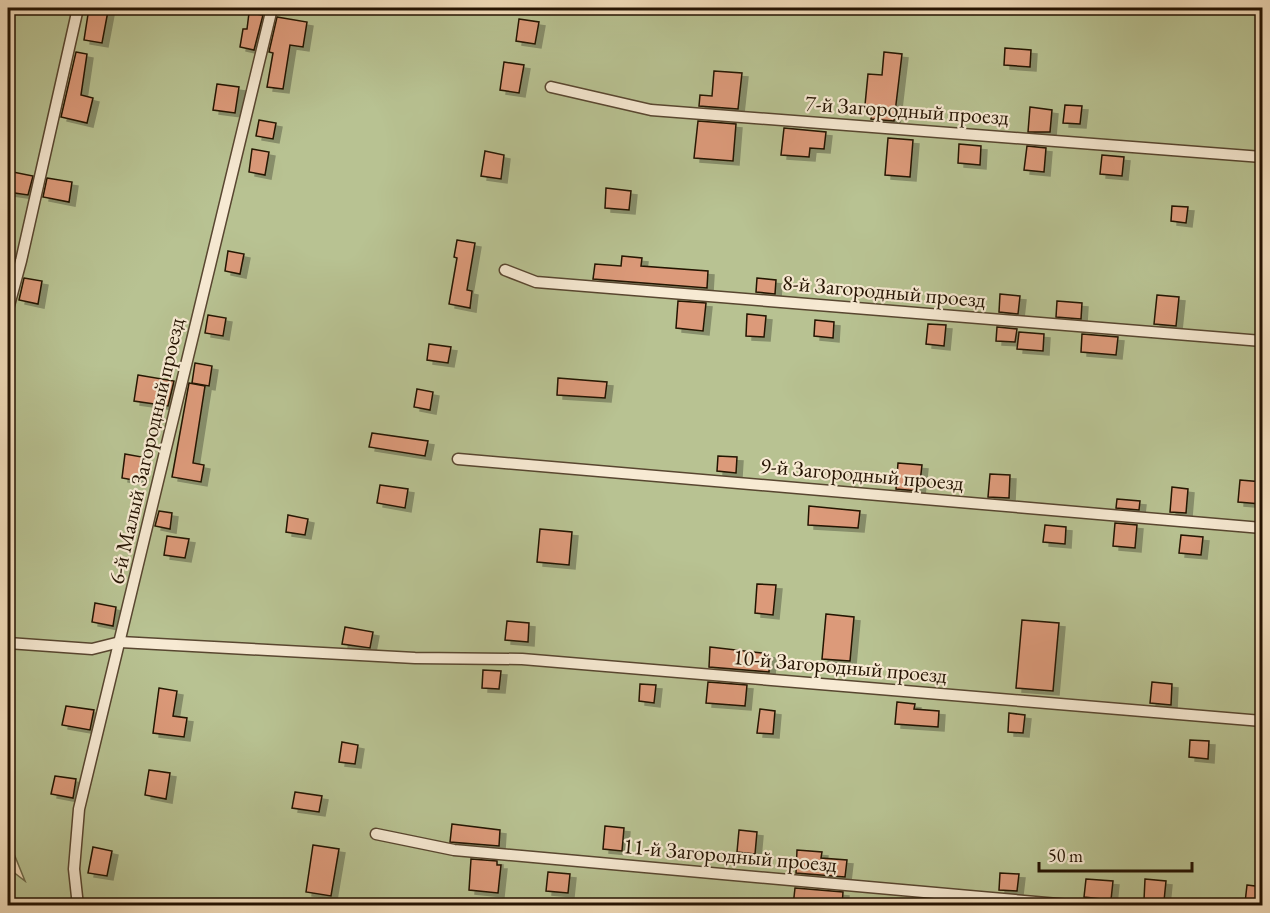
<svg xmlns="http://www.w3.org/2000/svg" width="1270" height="913" font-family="'EB Garamond',serif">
<defs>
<filter id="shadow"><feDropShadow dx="6" dy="4" stdDeviation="0" flood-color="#0004"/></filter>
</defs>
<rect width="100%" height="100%" fill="#f3debc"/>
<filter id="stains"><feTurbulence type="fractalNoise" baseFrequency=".00333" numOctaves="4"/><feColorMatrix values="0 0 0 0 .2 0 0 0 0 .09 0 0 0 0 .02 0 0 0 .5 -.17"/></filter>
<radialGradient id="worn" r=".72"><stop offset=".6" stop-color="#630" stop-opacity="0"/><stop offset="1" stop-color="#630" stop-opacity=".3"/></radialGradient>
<polygon fill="#b8c292" stroke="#6e6a4a" stroke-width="1.5" points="8,8 1262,8 1262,905 8,906 8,868 25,881 8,839"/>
<g fill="#dc9a7a" stroke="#241302" stroke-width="1.5" filter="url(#shadow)">
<polygon points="89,8 108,11 102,43 84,40"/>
<polygon points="249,13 263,15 254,50 240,47 243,29 247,29"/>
<polygon points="277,17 307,22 303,47 290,45 283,89 267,87 273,53 269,52"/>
<polygon points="519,19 539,22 535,44 516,41"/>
<polygon points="1005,48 1031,50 1030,67 1004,65"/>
<polygon points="76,52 87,54 81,95 93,98 87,123 61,117"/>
<polygon points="884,52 902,54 894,121 871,119 872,106 865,105 868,74 882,75"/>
<polygon points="504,62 524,65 519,93 500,90"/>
<polygon points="714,71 742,73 738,109 699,106 700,95 712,96"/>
<polygon points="217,84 239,87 235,113 213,110"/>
<polygon points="1065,105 1082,106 1080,124 1063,123"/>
<polygon points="1030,107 1052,110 1050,132 1028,132"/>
<polygon points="259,120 276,123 273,139 256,136"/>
<polygon points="698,121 736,124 733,161 694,158"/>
<polygon points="784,128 826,132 824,149 810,148 809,157 781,155"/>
<polygon points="888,138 913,140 910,177 885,175"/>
<polygon points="959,144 981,146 980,165 958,163"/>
<polygon points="1027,146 1046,148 1044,172 1024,170"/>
<polygon points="252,149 269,152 265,175 249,172"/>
<polygon points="485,151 504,155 501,179 481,176"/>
<polygon points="1102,155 1124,157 1122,176 1100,174"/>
<polygon points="8,171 33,176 28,195 8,192"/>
<polygon points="47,178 72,182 69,202 43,197"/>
<polygon points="606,188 631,191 629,210 605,208"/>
<polygon points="1172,206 1188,207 1186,223 1171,221"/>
<polygon points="457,240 475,243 467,290 472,291 470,308 449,304 457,258 454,257"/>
<polygon points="228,251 244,254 240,274 225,271"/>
<polygon points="622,256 642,258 641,266 708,271 707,288 593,279 595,264 621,266"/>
<polygon points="24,278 42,281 38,304 19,300"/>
<polygon points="757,278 776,280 775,294 756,292"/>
<polygon points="1000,294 1020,296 1018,314 999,312"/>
<polygon points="1157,295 1179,297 1176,326 1154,324"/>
<polygon points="678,301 706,303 703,331 676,328"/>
<polygon points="1057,301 1082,303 1081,319 1056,317"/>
<polygon points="747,314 766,316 764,337 746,336"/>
<polygon points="208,315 226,318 223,336 205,333"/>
<polygon points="815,320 834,322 833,338 814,336"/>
<polygon points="928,324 946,325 944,346 926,344"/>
<polygon points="997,327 1017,329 1015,342 996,341"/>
<polygon points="1019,332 1044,334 1043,351 1017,349"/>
<polygon points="1082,334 1118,337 1116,355 1081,352"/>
<polygon points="429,344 451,347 448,363 427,360"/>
<polygon points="195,363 212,366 209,386 192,383"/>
<polygon points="138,375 174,381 168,406 134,401"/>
<polygon points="558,378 607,382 605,398 557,395"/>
<polygon points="189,383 205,386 193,463 204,465 201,482 172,477"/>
<polygon points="417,389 433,392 430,410 414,407"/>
<polygon points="372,433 428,441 425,456 369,447"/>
<polygon points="125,454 142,457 139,481 122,478"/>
<polygon points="718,456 737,457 736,473 717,471"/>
<polygon points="898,463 922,465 919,491 896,489"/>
<polygon points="990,474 1010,475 1009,498 988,497"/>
<polygon points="1240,480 1263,482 1261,504 1238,502"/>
<polygon points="380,485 408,489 405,508 377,503"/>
<polygon points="1172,487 1188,489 1186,513 1170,512"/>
<polygon points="1117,499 1140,501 1139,510 1116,508"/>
<polygon points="809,506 860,511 858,528 808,525"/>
<polygon points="159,511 172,513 170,529 155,526"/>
<polygon points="288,515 308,519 305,535 286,532"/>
<polygon points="1115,523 1137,525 1135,548 1113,546"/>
<polygon points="1045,525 1066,527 1065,544 1043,542"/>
<polygon points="540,529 572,532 569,565 537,562"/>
<polygon points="1181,535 1203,537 1201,555 1179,553"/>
<polygon points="167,536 189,539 185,558 164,555"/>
<polygon points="757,584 776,585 773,615 755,613"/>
<polygon points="95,603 116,607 113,626 92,622"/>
<polygon points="826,614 854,617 850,661 822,659"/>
<polygon points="1022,620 1059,623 1053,691 1016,688"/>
<polygon points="507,621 529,623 528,642 505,640"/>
<polygon points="345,627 373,632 370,648 342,644"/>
<polygon points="710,647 770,654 769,672 709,667"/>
<polygon points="483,670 501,671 499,689 482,688"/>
<polygon points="708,682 747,685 745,706 706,703"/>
<polygon points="1152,682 1172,684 1171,705 1150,703"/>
<polygon points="640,684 656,685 654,703 639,701"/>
<polygon points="159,688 177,691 173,716 187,718 184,737 153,733"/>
<polygon points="897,702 915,704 914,709 939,711 938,727 895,724"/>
<polygon points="66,706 94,710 90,730 62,725"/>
<polygon points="760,709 775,711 773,734 757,733"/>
<polygon points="1009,713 1025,715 1023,733 1008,732"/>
<polygon points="1190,740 1209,741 1208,759 1189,757"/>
<polygon points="342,742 358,745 355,764 339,762"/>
<polygon points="149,770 170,773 166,799 145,795"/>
<polygon points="55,776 76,779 73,798 51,794"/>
<polygon points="295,792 322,796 319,812 292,808"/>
<polygon points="452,824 500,830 499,846 450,842"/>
<polygon points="605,826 624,828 622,851 603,849"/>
<polygon points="739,830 757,832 755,854 737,852"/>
<polygon points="313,845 339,849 331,896 306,892"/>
<polygon points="93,847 112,851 107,876 88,873"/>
<polygon points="797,850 822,852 821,858 847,860 845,877 796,873"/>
<polygon points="471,859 497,861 497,865 501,865 498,893 469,890"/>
<polygon points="548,872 570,874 568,893 546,891"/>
<polygon points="1000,873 1019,874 1017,891 999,890"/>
<polygon points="1086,879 1113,881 1111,900 1084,897"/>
<polygon points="1145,879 1166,881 1164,901 1144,900"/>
<polygon points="1247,885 1263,887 1263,904 1245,903"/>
<polygon points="795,888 843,892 842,906 793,906"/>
</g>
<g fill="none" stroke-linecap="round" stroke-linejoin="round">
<defs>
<g id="lane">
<polyline points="551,87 651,110 1262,157"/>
<polyline points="505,270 536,282 1262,341"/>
<polyline points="8,309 21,261 78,8"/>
<polyline points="458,459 1262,528"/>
<polyline points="8,643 92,649 120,642 415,658 522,659 1262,721"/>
<polyline points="376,834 454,850 1081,906"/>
<polyline points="78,906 74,869 79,809 272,8"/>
</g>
</defs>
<use href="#lane" stroke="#584630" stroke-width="13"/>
<use href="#lane" stroke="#f7ead3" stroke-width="10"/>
</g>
<g text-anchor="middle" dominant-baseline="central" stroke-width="4.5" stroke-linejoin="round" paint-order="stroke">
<g font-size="22" fill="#241302" stroke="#f7ead3">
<text transform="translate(907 110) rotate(4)">7-й Загородный проезд</text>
<text transform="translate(884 291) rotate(5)">8-й Загородный проезд</text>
<text transform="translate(146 451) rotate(-77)">6-й Малый Загородный проезд</text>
<text transform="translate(862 474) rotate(5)">9-й Загородный проезд</text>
<text transform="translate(840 666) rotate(5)">10-й Загородный проезд</text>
<text transform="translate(730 855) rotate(5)">11-й Загородный проезд</text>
</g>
</g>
<rect width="1270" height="913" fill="none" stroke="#f3debc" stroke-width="30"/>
<rect x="9" y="9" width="1252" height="895" fill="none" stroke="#241302" stroke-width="3"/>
<rect x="15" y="15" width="1240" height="883" fill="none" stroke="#241302" stroke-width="1.5"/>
<path d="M1039 862v9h153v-9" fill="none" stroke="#241302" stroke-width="3"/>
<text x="1048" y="862" font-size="18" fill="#241302" stroke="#f7ead3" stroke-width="4.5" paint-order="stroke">50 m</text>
<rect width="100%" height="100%" filter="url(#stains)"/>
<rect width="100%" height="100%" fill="url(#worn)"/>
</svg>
